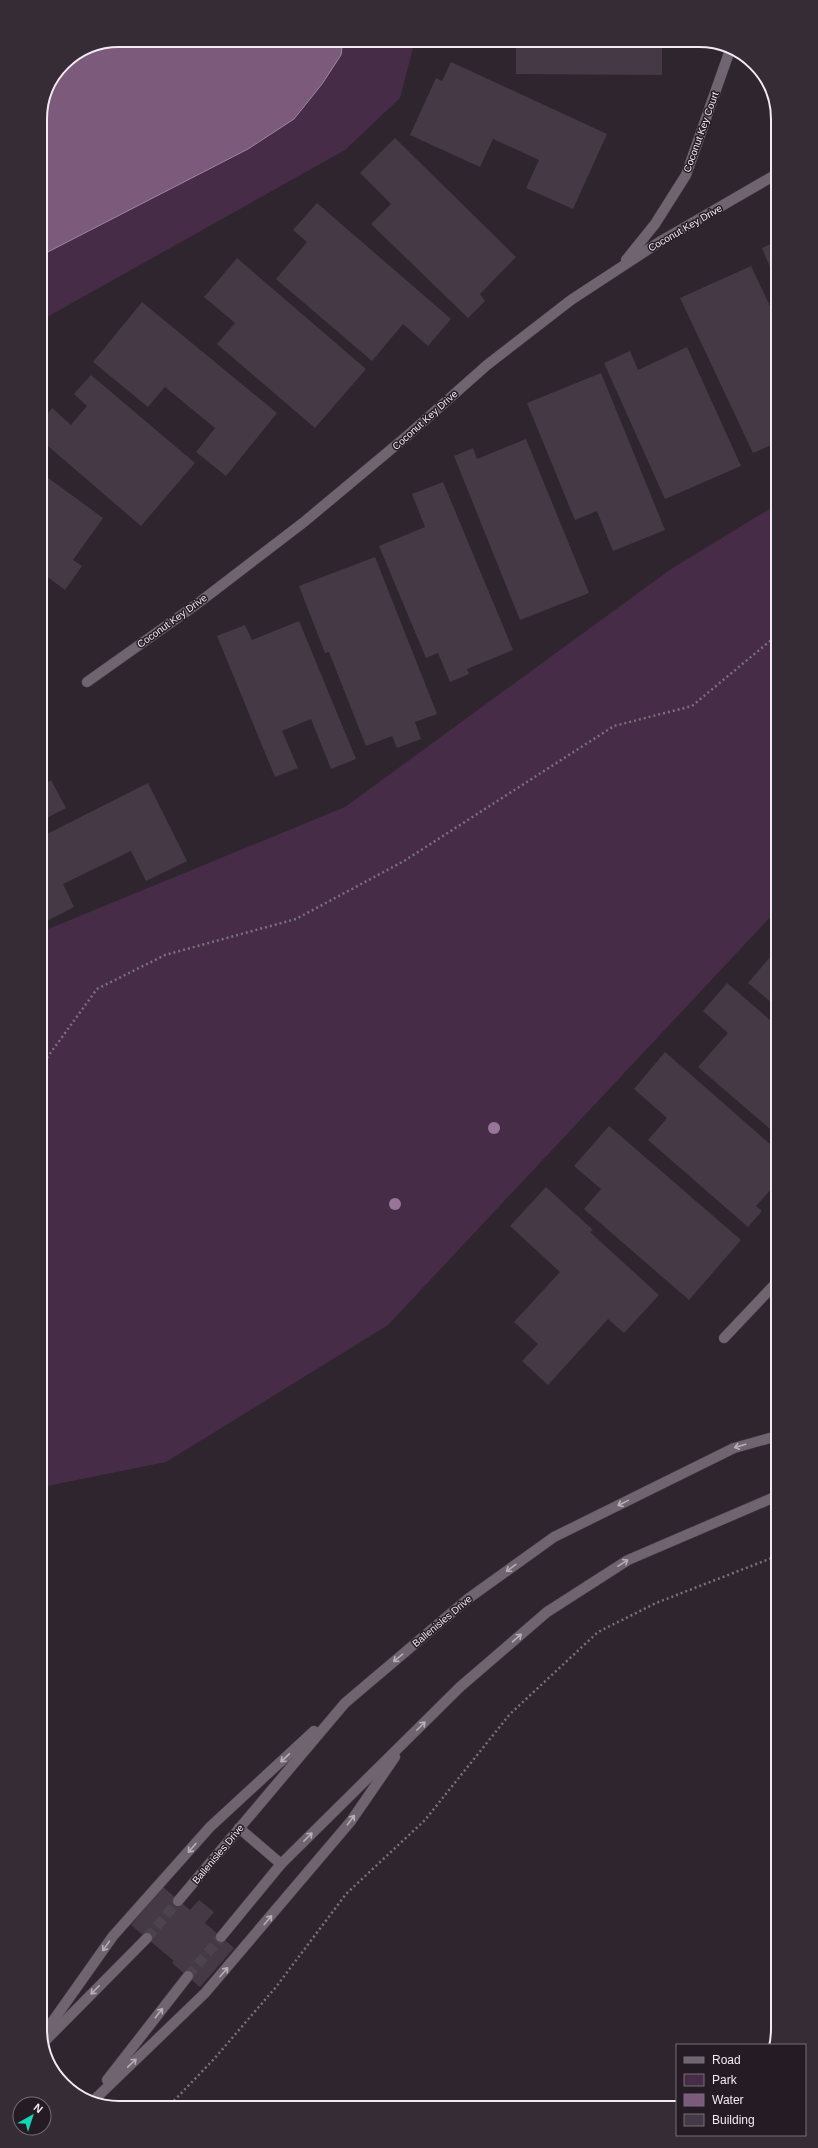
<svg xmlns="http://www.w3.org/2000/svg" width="818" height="2148" font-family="Arial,sans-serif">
<rect width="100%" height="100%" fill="#2f252f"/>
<g fill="#462c47">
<polygon points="119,40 415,40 400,98 345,150 40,321 40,114 46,89 63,63 89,46"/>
<polygon points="776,505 776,911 388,1325 166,1462 42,1487 41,932 345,807 671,569"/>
</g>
<polygon fill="#7b5a7c" stroke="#9f869f" points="119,40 343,40 341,55 322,84 294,119 248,149 40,256 40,114 46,89 63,63 89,46"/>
<g fill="#443944">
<polygon points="523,40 662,40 662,75 516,74 516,47 523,47"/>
<polygon points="451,62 607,134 573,209 526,188 539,160 493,139 480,167 410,135 436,78 442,81"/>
<polygon points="395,138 516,257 480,294 485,301 468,318 371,224 391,204 360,173"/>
<polygon points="317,203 451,319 428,346 403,324 372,361 276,279 307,242 293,230"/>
<polygon points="775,242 775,279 762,248"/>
<polygon points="237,258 366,369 315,428 217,344 235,323 204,297"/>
<polygon points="751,266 776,319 776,443 753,453 680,298"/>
<polygon points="142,302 277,413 226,476 196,452 215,428 165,387 148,407 93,362"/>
<polygon points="687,347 741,466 665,499 604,363 630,351 638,370"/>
<polygon points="601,373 665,530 613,551 597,511 575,520 527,403"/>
<polygon points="91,375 195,463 141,526 41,440 41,422 52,408 71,425 87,406 74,394"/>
<polygon points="526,439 589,593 520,620 454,456 473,448 477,459"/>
<polygon points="41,475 45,479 47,477 103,518 73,560 82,566 65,590 41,572"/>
<polygon points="443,482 513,650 467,669 469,674 450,682 438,653 426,658 379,546 425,527 412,494"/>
<polygon points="375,557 437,714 415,722 421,739 397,748 392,736 366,746 329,652 325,653 299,586"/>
<polygon points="299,621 356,759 331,769 311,719 282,731 298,768 275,777 217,636 245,625 252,640"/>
<polygon points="41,771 47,783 51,780 66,808 41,821"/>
<polygon points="148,783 187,861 146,881 131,851 63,884 74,907 41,924 41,837"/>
<polygon points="776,950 777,992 777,1007 748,983"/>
<polygon points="727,983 777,1026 777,1135 698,1067 728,1033 703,1011"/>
<polygon points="665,1052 777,1150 777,1183 756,1206 762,1211 748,1227 648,1140 667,1118 634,1089"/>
<polygon points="609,1126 741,1240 689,1300 584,1209 601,1189 574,1166"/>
<polygon points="546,1187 593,1230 590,1232 659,1295 624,1333 608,1319 548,1385 522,1361 538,1344 514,1322 560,1272 510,1226"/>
<polygon points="163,1887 190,1910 199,1900 214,1912 205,1923 234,1948 200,1987 172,1963 174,1961 131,1925"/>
</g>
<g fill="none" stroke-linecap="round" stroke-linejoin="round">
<g stroke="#4c434c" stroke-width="10" stroke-dasharray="10 5" stroke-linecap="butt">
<polyline points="147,1938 178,1901"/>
<polyline points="188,1976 221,1937"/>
</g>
<defs>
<g id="street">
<polyline points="626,260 655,224 686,175 730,50"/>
<polyline points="87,682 197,604 304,522 407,436 487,365 571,300 661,241 775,175"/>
<polyline points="724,1338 777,1282"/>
<polyline points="239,1828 281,1864"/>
<polyline points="178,1901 345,1703 469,1598 554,1537 734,1448 777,1436"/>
<polyline points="221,1937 281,1864 460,1687 547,1612 628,1560 777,1496"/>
<polyline points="43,2035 113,1936 210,1827 314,1731"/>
<polyline points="46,2040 147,1938"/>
<polyline points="107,2080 188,1976"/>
<polyline points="94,2100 205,1993 351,1821 395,1757"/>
</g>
</defs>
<use href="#street" stroke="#4c434c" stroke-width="11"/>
<g stroke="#7a717a" stroke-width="2.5" stroke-dasharray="2 3" stroke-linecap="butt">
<polyline points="41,1066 97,989 165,955 296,919 404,861 614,726 692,706 776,636"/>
<polyline points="167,2108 214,2059 276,1987 346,1894 425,1820 510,1714 598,1632 656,1603 777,1556"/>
</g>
<use href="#street" stroke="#706470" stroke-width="10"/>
</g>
<g fill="#987699">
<circle cx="494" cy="1128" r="6"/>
<circle cx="395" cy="1204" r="6"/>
</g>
<defs><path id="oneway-shaft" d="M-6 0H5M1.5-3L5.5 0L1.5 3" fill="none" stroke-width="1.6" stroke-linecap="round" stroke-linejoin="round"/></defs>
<g stroke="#b8aeb8">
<use href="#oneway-shaft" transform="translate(740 1446) rotate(164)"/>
<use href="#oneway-shaft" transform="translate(623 1503) rotate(154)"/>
<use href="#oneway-shaft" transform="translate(623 1563) rotate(-32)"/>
<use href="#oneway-shaft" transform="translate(511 1568) rotate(144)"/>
<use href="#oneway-shaft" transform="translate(517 1638) rotate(-41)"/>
<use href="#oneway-shaft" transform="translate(398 1658) rotate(140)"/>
<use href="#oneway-shaft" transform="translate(421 1726) rotate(-45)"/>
<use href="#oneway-shaft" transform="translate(285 1758) rotate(137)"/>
<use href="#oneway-shaft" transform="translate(351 1820) rotate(-53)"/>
<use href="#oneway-shaft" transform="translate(308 1837) rotate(-45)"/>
<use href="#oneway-shaft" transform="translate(192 1848) rotate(131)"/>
<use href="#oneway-shaft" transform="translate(268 1920) rotate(-50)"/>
<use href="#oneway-shaft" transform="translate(106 1946) rotate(125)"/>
<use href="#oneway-shaft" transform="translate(224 1972) rotate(-49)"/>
<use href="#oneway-shaft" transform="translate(95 1990) rotate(135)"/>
<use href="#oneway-shaft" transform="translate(159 2013) rotate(-52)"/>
<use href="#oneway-shaft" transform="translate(132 2063) rotate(-44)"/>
</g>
<g text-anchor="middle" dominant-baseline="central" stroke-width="3" stroke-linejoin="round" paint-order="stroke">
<g font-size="10" fill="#f2ebf2" stroke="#251b25">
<text transform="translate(701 132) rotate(-70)">Coconut Key Court</text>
<text transform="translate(685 228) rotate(-30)">Coconut Key Drive</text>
<text transform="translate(425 420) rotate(-42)">Coconut Key Drive</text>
<text transform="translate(172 621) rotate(-36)">Coconut Key Drive</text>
<text transform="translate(442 1621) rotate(-40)">Ballenisles Drive</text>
<text transform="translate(218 1854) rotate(-50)">Ballenisles Drive</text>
</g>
</g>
<path d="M0 0H818V2148H0ZM119 47H699A72 72 0 0 1 771 119V2029A72 72 0 0 1 699 2101H119A72 72 0 0 1 47 2029V119A72 72 0 0 1 119 47Z" fill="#352c35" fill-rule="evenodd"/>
<path fill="none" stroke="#f2ebf2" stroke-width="2" d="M119 47H699A72 72 0 0 1 771 119V2029A72 72 0 0 1 699 2101H119A72 72 0 0 1 47 2029V119A72 72 0 0 1 119 47Z"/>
<rect x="676" y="2044" width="130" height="92" fill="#251b25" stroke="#776e77"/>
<rect x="684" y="2057" width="20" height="6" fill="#706470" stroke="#776e77"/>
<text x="712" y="2064" font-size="12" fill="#f2ebf2">Road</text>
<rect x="684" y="2074" width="20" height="12" fill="#462c47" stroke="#776e77"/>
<text x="712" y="2084" font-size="12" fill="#f2ebf2">Park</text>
<rect x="684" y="2094" width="20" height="12" fill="#7b5a7c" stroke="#776e77"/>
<text x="712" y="2104" font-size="12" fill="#f2ebf2">Water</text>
<rect x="684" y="2114" width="20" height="12" fill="#443944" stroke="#776e77"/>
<text x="712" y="2124" font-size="12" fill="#f2ebf2">Building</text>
<g transform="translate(32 2116) rotate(39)"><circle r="19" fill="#251b25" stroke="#776e77"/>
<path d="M0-3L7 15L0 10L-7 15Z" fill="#15d5b3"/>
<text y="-6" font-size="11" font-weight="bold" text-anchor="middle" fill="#f2ebf2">N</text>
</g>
</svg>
